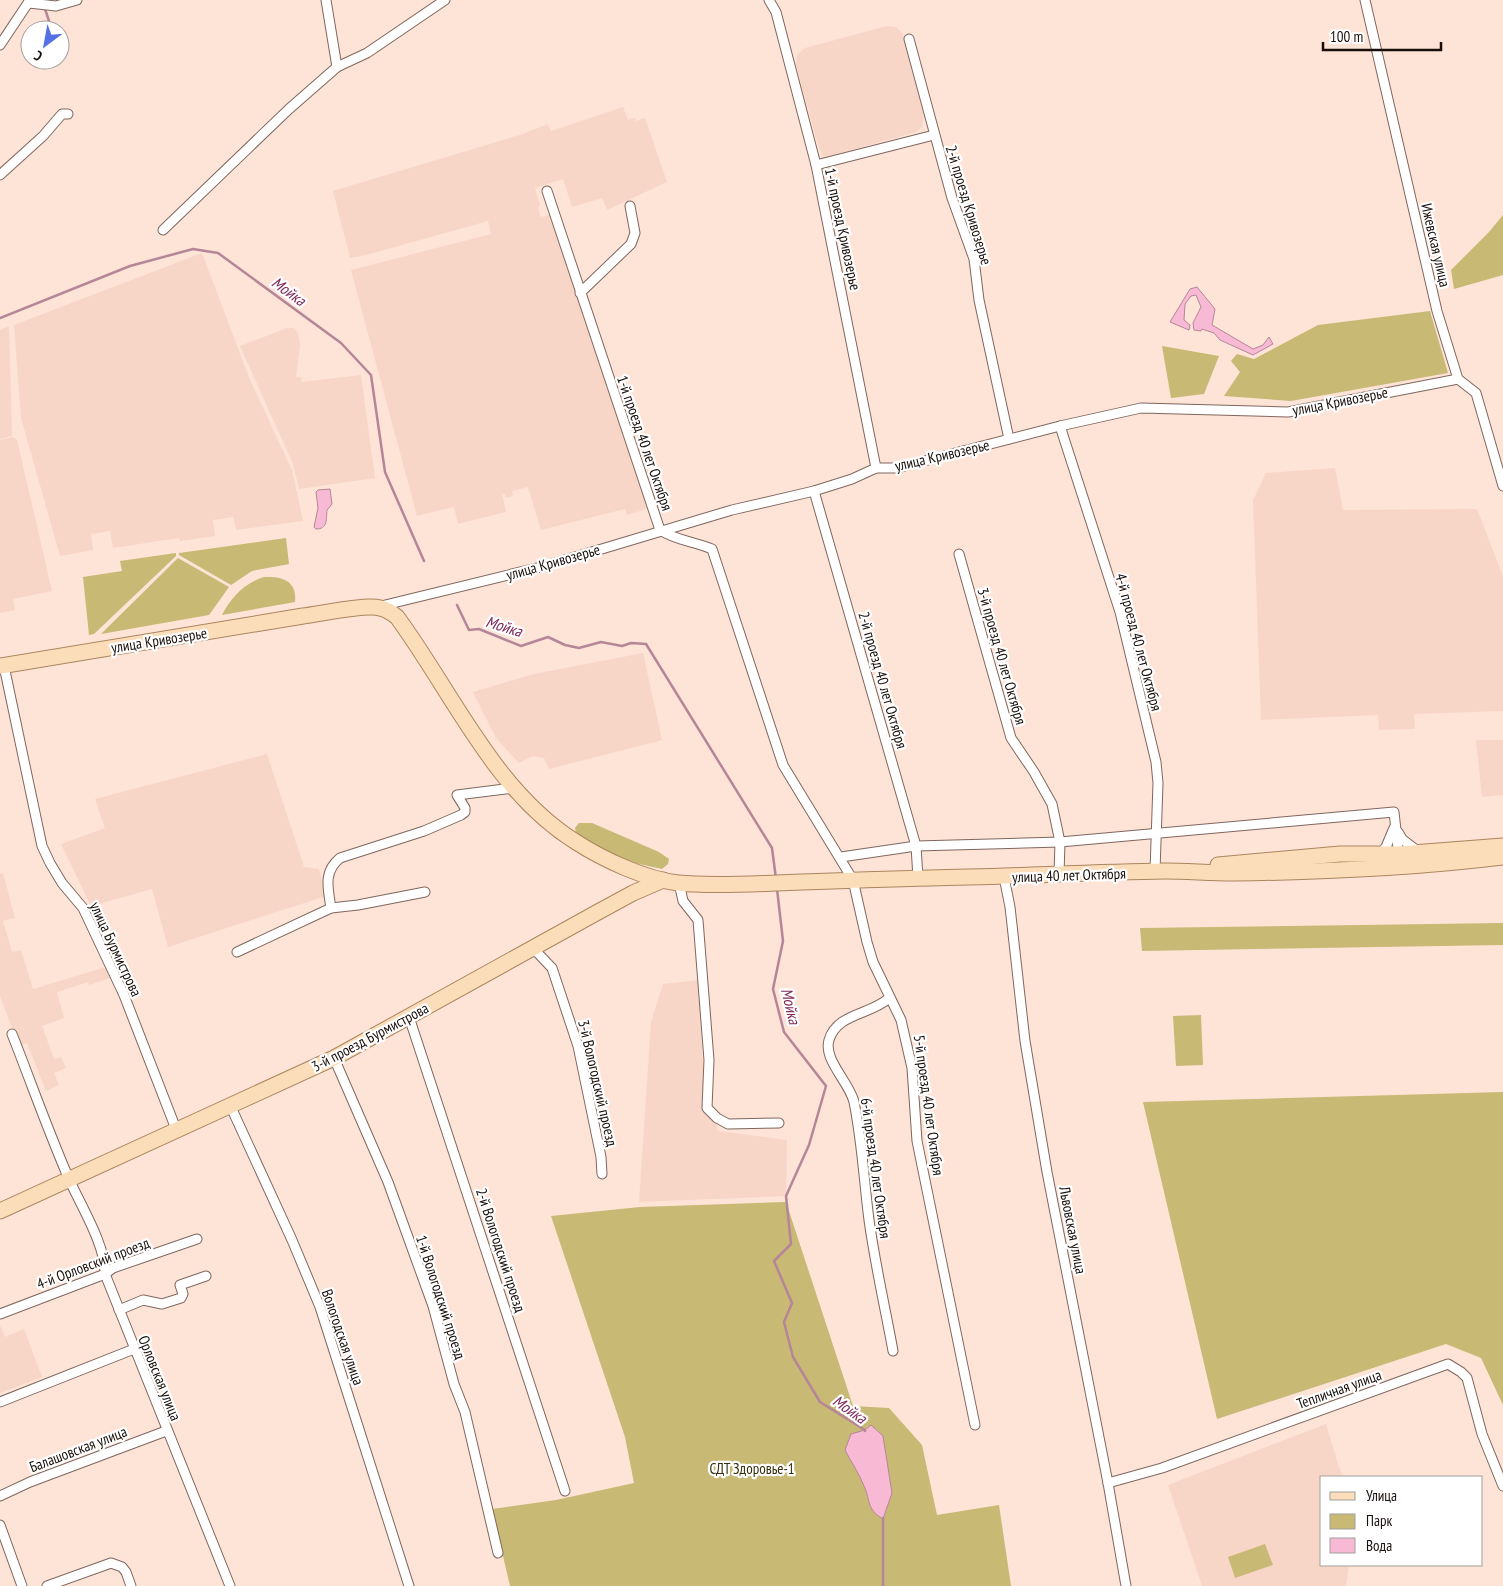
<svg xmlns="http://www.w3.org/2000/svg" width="1503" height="1586" font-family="'PT Sans Narrow',sans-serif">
<rect width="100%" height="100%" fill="#fee3d7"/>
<g fill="#f8d6c7">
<polygon points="887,26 896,27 903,34 924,115 922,127 916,132 823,158 816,138 796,65 797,55 805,48"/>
<polygon points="623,107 628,120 635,118 636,121 645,118 667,182 607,210 602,198 572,207 563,179 535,188 540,206 538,207 540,217 560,213 654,504 643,510 627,515 625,509 541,530 528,487 512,491 513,496 506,498 505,494 502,494 506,512 458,524 454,507 417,516 351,270 491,234 488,221 366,255 350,258 333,191 520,135 548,124 551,131"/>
<polygon points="202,253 250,380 292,470 303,521 236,530 233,517 213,520 215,536 180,541 179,538 113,548 110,531 91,534 93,550 60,556 21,418 14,325"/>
<polygon points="9,326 12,436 0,439 0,330"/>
<polygon points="287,328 294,328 298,333 300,345 296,377 301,377 302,382 361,375 375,478 299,489 293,464 240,346"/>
<polygon points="13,437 17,440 52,591 13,599 15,610 0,613 0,440"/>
<polygon points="1335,468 1343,510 1477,509 1503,576 1503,711 1414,714 1415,729 1379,730 1378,715 1261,720 1253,500 1266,473"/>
<polygon points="643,653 662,740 549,769 544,758 533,756 519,763 496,738 473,692 534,674"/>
<polygon points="1476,740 1503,740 1503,795 1482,797"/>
<polygon points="267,754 304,867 319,869 326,896 168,947 152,889 91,906 61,844 105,828 95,799"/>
<polygon points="3,873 15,918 3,921 12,952 21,950 33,989 106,967 110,978 89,985 88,982 57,992 64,1018 42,1026 54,1059 61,1057 66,1068 54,1073 59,1085 46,1091 27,1043 19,1046 0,996 0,874"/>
<polygon points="700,980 702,1056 718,1131 787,1140 786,1196 639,1202 651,1022 663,984"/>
<polygon points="0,1325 5,1337 24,1329 42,1377 0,1393"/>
<polygon points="1326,1424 1342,1477 1322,1477 1322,1565 1349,1565 1346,1586 1202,1586 1168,1485"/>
</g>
<g fill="#c8b975">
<polygon points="1503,215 1503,275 1454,289 1451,270 1489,232"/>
<polygon points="1430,311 1448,373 1291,401 1224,396 1240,372 1231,361 1237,354 1254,359 1318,325"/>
<polygon points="1162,346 1219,356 1204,394 1171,398"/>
<polygon points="286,538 289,564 252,571 231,585 179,555 179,553"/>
<polygon points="176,553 176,556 94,634 89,635 83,577 122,571 120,561"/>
<polygon points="178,558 229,587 209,615 101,634"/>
<path d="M264,577C283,576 297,581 295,602L222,615C230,598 246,582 264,577Z"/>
<polygon points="579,823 592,823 659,852 669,859 668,864 662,869 630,862 612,855 576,833 575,828"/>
<polygon points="1503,923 1503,945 1142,951 1140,928"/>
<polygon points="1201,1015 1203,1065 1176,1066 1173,1016"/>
<polygon points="1503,1092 1503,1405 1481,1358 1446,1344 1217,1419 1143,1102"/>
<polygon points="786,1202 853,1406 889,1408 922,1445 937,1515 999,1505 1011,1586 510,1586 492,1509 556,1500 634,1483 625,1437 551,1216 640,1207"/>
<polygon points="1265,1544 1273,1565 1235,1578 1228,1557"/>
</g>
<g fill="#f8b9d5" stroke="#b58698">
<polygon points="1197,287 1215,309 1212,325 1253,349 1263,345 1269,337 1273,344 1253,355 1220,340 1214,333 1202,329 1201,331 1194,330 1193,323 1201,307 1196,295 1191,296 1185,304 1184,320 1190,325 1189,330 1170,322 1190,289"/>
<path d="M330,489L332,504L327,510C326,519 328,529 316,529L314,527L318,508L316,492L318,490Z"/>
<path d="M871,1425L883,1436L892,1493L883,1519C866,1509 871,1501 864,1486C859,1473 851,1462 845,1450L851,1434L865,1430Z"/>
</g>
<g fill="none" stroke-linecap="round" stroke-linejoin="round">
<g stroke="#b58698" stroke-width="2.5">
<polyline points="45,9 52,30"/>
<polyline points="0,318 130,266 193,249 218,253 341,343 371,375 385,472 424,561"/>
<polyline points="457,605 469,630 479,629 521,646 548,637 565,645 579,648 601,642 622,646 631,643 646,644 772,848 776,879"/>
<polyline points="777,889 783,941 773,989 784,1032 826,1086 809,1145 786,1196 791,1244 774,1261 792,1303 784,1322 793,1357 820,1402 865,1430 865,1431"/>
<polyline points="883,1518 883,1586"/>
</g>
<defs>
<g id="street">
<polyline points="326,0 337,67"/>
<polyline points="769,0 776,12 816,165 876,468"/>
<polyline points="1365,0 1437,311 1458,379 1476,393 1503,486"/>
<polyline points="29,3 56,6 77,0"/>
<polyline points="909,39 952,198 974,259 979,300 1009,439"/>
<polyline points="0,45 30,0"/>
<polyline points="816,165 934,135"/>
<polyline points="0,175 43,136 62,114 68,114"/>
<path d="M547,191L660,530C677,541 693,541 712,549L783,765L853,880L867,942L873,962L901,1020L912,1068L917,1141L975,1425"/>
<polyline points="163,230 289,109 337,67 367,53 445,0"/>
<polyline points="580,293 631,244 635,233 630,206"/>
<polyline points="1060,426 1120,612 1156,762 1158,783 1155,871"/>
<polyline points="814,491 916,846 918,878"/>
<polyline points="959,554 1011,738 1034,772 1052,804 1060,842 1059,875"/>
<polyline points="381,606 545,566 732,510 814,491 852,479 876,468 897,468 1060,426 1141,408 1288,412 1458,379"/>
<polyline points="4,666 42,846 50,863 62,883 83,908 124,995 176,1129"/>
<polyline points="1398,832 1402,839 1419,852"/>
<polyline points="1380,854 1386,847 1394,828"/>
<polyline points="841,857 916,846 1060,842 1394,812 1399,858"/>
<polyline points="1004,877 1010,907 1025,1041 1047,1172 1108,1483 1126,1586"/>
<polyline points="679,883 683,901 698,920 709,1060 707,1108 717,1118 728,1124 779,1123"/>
<path d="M331,908C328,888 323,872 340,858L424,831L461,815L465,812V808L457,795L513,788"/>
<polyline points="533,948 552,968 578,1046 601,1157 602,1174"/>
<polyline points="237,952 331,908 358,905 425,892"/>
<path d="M889,998C871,1015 837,1013 829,1040C823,1060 850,1083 854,1102C862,1141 864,1181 869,1220C875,1264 885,1307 893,1351"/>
<polyline points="409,1017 565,1491"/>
<path d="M12,1034C31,1082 48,1131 69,1179C81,1206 106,1246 105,1274L230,1586"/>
<polyline points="334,1058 388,1182 433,1306 454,1384 465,1412 498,1553"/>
<polyline points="230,1105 292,1240 320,1307 409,1586"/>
<polyline points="119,1310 143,1300 162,1304 181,1298 183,1294 180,1285 206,1276"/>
<polyline points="0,1314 105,1274 113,1268 197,1239"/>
<polyline points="0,1402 134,1349"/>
<polyline points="1108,1483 1162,1468 1448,1364 1461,1372 1467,1378 1482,1434 1503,1486"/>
<polyline points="0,1496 30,1482 166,1431"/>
<polyline points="0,1525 22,1586"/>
<polyline points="47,1586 111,1563 122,1567 126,1572 131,1586"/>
</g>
<g id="primary">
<path d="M0,666L303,616C320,614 366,604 380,608C387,609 392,613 397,617C453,693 494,791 576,842C604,860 645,879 678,883C708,886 747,884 777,883C828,881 879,879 931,878C1009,877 1087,872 1165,871C1187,871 1210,873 1233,873C1323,872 1414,868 1503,857"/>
<polyline points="1218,865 1340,854 1399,854 1503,846"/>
<polyline points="0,1211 334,1058 598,912 633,893 663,880"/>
</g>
</defs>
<use href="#street" stroke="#7f675e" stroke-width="11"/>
<use href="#primary" stroke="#aa865f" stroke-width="17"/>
<use href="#street" stroke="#fff" stroke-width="9"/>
<use href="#primary" stroke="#fbddba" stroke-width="15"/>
</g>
<g text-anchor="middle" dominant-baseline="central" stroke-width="4.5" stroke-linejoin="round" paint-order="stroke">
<g font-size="15" fill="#180f0b" stroke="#fff">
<text transform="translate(969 205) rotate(73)">2-й проезд Кривозерье</text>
<text transform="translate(843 229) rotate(78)">1-й проезд Кривозерье</text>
<text transform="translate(1436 245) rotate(77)">Ижевская улица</text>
<text transform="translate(1340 401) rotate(-11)">улица Кривозерье</text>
<text transform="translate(645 443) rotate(71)">1-й проезд 40 лет Октября</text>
<text transform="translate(942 455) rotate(-13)">улица Кривозерье</text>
<text transform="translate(553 562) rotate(-16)">улица Кривозерье</text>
<text transform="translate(159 640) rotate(-9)">улица Кривозерье</text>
<text transform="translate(1139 642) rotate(75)">4-й проезд 40 лет Октября</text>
<text transform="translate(1002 656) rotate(74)">3-й проезд 40 лет Октября</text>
<text transform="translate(883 680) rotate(74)">2-й проезд 40 лет Октября</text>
<text transform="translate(1069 875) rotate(-2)">улица 40 лет Октября</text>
<text transform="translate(116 949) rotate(65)">улица Бурмистрова</text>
<text transform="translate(370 1037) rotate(-28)">3-й проезд Бурмистрова</text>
<text transform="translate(598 1083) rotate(77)">3-й Вологодский проезд</text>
<text transform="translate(929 1105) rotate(82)">5-й проезд 40 лет Октября</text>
<text transform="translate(876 1168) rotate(82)">6-й проезд 40 лет Октября</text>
<text transform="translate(1073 1230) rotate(79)">Львовская улица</text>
<text transform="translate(501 1250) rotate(72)">2-й Вологодский проезд</text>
<text transform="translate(93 1263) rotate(-21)">4-й Орловский проезд</text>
<text transform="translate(441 1297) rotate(72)">1-й Вологодский проезд</text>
<text transform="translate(343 1337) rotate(71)">Вологодская улица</text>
<text transform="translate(160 1378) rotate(68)">Орловская улица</text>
<text transform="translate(1339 1389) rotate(-20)">Тепличная улица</text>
<text transform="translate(78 1449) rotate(-21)">Балашовская улица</text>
</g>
<g font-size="15" fill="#352e0a" stroke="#fff">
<text x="752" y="1468">СДТ Здоровье-1</text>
</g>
<g font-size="16" font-style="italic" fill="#812959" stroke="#fff">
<text transform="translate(289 291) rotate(36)">Мойка</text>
<text transform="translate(504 626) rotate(17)">Мойка</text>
<text transform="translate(791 1006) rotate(76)">Мойка</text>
<text transform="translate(850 1409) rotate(35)">Мойка</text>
</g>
</g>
<rect x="1320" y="1476" width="162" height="90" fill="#ffffff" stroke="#a39f9d"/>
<rect x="1330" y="1492" width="25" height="8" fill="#fbddba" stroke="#a39f9d"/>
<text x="1366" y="1501" font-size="15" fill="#180f0b">Улица</text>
<rect x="1330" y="1514" width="25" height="15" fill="#c8b975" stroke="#a39f9d"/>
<text x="1366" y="1526" font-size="15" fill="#180f0b">Парк</text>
<rect x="1330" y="1538" width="25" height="15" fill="#f8b9d5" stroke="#a39f9d"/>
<text x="1366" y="1551" font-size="15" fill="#180f0b">Вода</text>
<g transform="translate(45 45) rotate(212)"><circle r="24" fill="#ffffff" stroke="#a39f9d"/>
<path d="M0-4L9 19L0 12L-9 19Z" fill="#5471e6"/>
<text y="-8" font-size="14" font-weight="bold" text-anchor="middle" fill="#180f0b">С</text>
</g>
<path d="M1323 42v8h118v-8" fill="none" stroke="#180f0b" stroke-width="2.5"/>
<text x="1330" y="42" font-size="15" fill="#180f0b" stroke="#ffffff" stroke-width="4" paint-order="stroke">100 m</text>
</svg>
